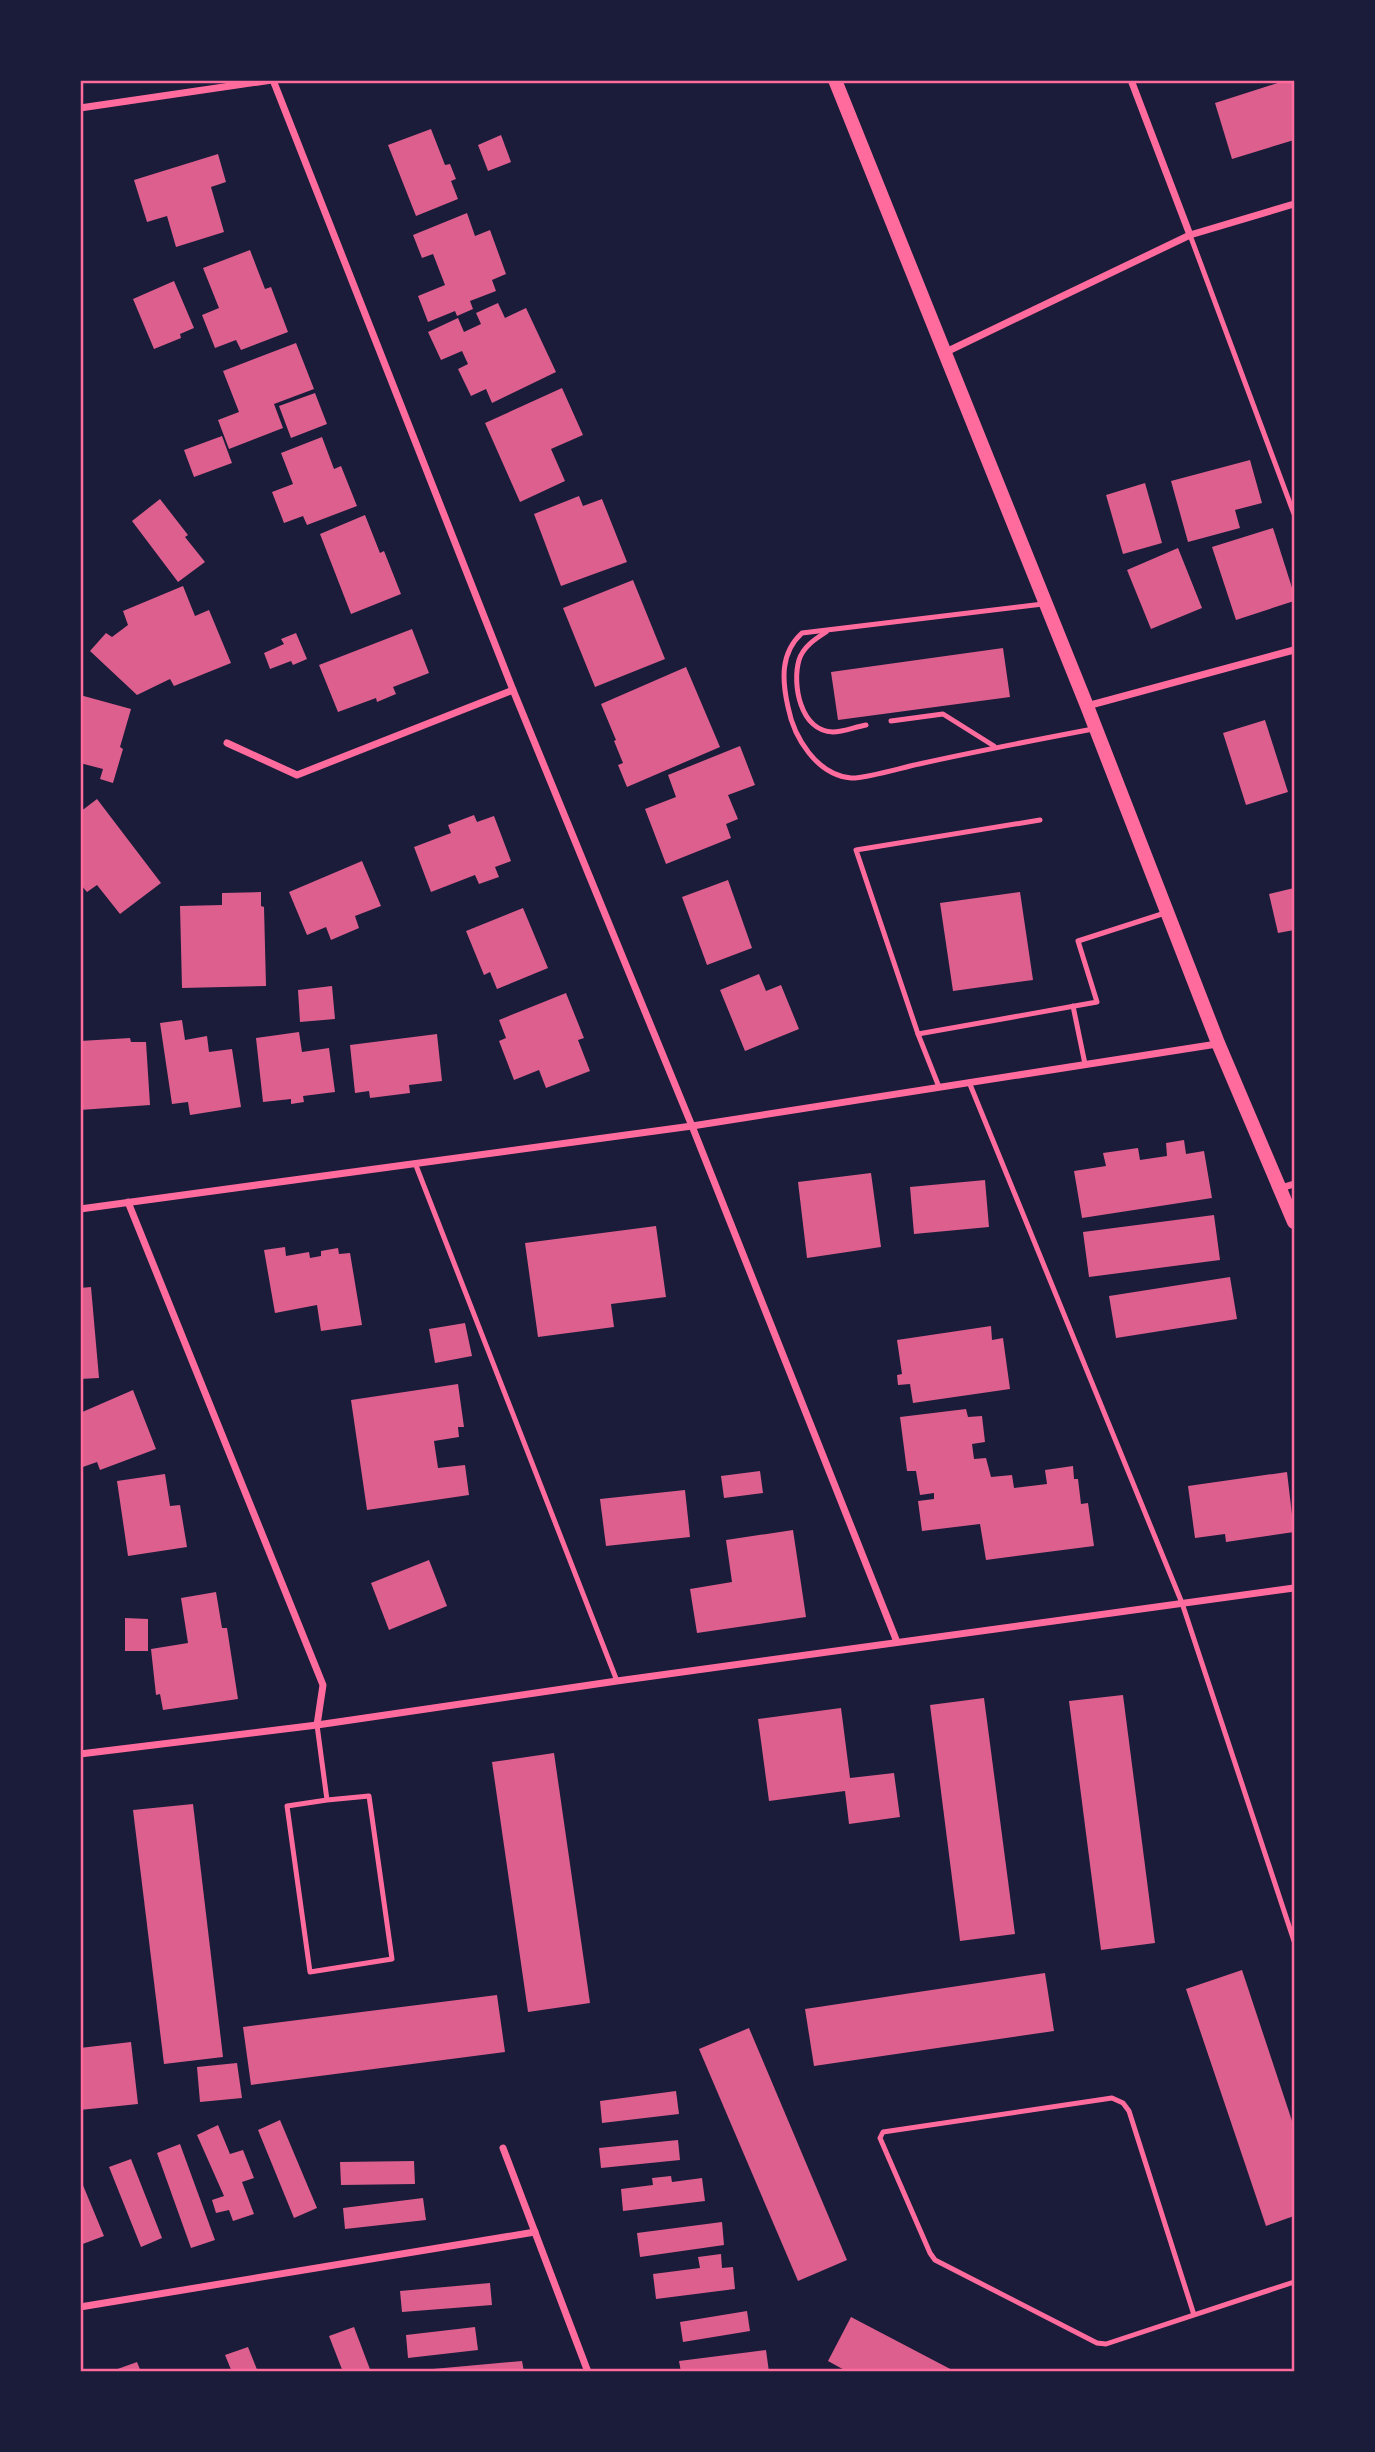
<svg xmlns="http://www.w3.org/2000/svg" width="1375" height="2452" font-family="'PT Serif',serif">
<rect width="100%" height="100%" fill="#1b1b3a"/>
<g fill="#dd5f8e">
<polygon points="1287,80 1294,80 1294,140 1232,159 1215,103"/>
<polygon points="431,129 445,165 450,164 456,179 451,181 458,199 416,216 388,145"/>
<polygon points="501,135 511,162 488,171 478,145"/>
<polygon points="218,154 226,182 211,187 224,232 176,247 167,216 147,222 134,180"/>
<polygon points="467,213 475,236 490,230 506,274 492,280 496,291 470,301 473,309 457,316 455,311 428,322 418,296 445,285 433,254 422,258 413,235"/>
<polygon points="250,250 265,289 271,287 288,332 241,350 236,340 215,348 202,315 219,308 203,268"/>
<polygon points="174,281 194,328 180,334 181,338 154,349 133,299"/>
<polygon points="498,303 505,318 526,308 556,372 492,403 486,389 471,396 458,369 468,364 462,351 441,360 428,332 458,318 464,332 481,324 476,313"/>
<polygon points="296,343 314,389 274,404 283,428 229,449 218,420 239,412 223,371"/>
<polygon points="562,388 583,435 551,449 565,481 520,502 485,423"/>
<polygon points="315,393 327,424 291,438 279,406"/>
<polygon points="222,436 232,463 194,477 184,450"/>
<polygon points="322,437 334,469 341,466 357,506 307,525 303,516 284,523 272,492 293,484 281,453"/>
<polygon points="1250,460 1262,503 1235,510 1240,528 1188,542 1171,481"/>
<polygon points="1145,483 1162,543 1123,554 1106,495"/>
<polygon points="579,496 583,506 602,499 627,562 561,586 534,514"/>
<polygon points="160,499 188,535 185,537 205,562 178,582 132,521"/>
<polygon points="365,515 380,553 384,551 401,594 351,614 320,534"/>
<polygon points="1273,528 1294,594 1294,601 1236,620 1212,547"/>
<polygon points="1178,548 1202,608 1151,629 1127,570"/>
<polygon points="633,580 665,659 595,687 563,608"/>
<polygon points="183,586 195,616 209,610 231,663 174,686 170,679 137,695 90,651 106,633 112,637 128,625 123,611"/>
<polygon points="412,629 429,673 393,687 396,694 377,702 376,698 338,712 319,665"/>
<polygon points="296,633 307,659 293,665 291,661 270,669 264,653 284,644 281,639"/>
<polygon points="1003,648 1010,697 838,720 831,672"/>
<polygon points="686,667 720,747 627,787 618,765 623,763 614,741 616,740 601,704"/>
<polygon points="80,695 131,709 120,747 123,749 113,783 100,779 103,769 80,763"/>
<polygon points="1265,720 1288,792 1246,805 1223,733"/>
<polygon points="740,746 755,785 728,795 738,819 726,824 731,838 666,864 645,809 676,797 668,775"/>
<polygon points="97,799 161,883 120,914 97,885 87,892 80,884 80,859 83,857 80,853 80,812"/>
<polygon points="474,815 477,822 494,816 511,861 495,867 499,877 479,884 475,875 431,892 414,847 451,833 448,825"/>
<polygon points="362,861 381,906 355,916 359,928 331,940 326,927 307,935 289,892"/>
<polygon points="728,880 752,948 707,965 682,897"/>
<polygon points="1294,888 1294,930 1278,933 1269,894"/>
<polygon points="261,892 261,906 264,907 266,986 182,988 180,906 222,905 222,893"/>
<polygon points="1020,892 1033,980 953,991 940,903"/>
<polygon points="523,908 548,968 497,989 490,972 484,975 466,931"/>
<polygon points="759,974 766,991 781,985 799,1029 745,1051 720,990"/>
<polygon points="332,986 335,1019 300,1022 298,990"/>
<polygon points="566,993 584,1038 578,1040 590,1071 546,1088 539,1070 514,1080 499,1041 506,1038 499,1020"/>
<polygon points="182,1020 185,1040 207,1036 209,1052 232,1049 241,1107 190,1115 188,1102 172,1104 160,1023"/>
<polygon points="299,1032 302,1052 329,1048 335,1092 303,1096 304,1102 291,1104 291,1099 263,1102 256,1038"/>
<polygon points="437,1034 442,1081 409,1085 410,1093 370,1098 369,1091 355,1093 350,1045"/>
<polygon points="130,1038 131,1042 146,1042 150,1105 80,1110 80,1041"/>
<polygon points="1184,1140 1186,1154 1204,1151 1212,1198 1082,1218 1074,1171 1106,1166 1103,1153 1138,1148 1140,1160 1167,1156 1166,1143"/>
<polygon points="871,1173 881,1247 807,1258 798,1182"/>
<polygon points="985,1180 989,1227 914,1234 910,1187"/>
<polygon points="1214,1215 1220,1260 1089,1277 1083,1232"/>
<polygon points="656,1226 666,1297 611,1304 614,1327 538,1337 525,1243"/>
<polygon points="285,1247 286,1256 309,1252 310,1258 321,1256 321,1251 338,1248 339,1254 350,1253 362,1325 321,1331 317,1305 275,1313 264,1250"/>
<polygon points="1230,1277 1237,1319 1116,1338 1109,1296"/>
<polygon points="91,1287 99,1378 80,1379 80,1288"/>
<polygon points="465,1323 472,1356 435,1363 429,1329"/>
<polygon points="991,1326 992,1340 1003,1338 1010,1389 913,1403 910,1384 898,1385 897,1375 902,1374 897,1340"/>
<polygon points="458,1384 464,1427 458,1427 459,1437 434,1441 438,1468 465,1465 469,1495 367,1510 351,1400"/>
<polygon points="133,1390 156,1449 100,1470 97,1462 80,1468 80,1433 83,1431 80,1413"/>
<polygon points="966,1409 968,1417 982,1416 985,1442 972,1444 974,1459 986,1458 991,1477 1012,1475 1014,1488 1047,1484 1045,1470 1073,1466 1074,1479 1078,1479 1081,1504 1088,1503 1094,1546 986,1560 980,1524 922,1531 918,1501 934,1499 934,1493 920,1495 916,1471 907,1471 900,1417"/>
<polygon points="760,1471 763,1493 724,1498 721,1476"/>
<polygon points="1287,1472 1294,1532 1226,1542 1225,1534 1195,1538 1188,1486"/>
<polygon points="165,1474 170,1506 180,1505 187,1547 128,1556 117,1481"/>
<polygon points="685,1490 690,1537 606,1546 600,1499"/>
<polygon points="793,1530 806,1617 697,1633 690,1589 732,1582 726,1540"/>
<polygon points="429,1560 447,1606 389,1630 371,1583"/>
<polygon points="216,1592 222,1628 227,1628 238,1699 163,1710 160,1694 156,1695 151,1649 188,1643 181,1598"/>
<polygon points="125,1618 148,1619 148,1651 125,1651"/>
<polygon points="1123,1695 1155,1943 1101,1950 1069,1701"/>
<polygon points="984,1698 1015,1934 960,1941 930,1705"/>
<polygon points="841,1708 850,1778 894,1773 900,1817 849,1824 845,1791 769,1801 758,1719"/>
<polygon points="554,1753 590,2003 528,2012 492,1762"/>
<polygon points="193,1804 223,2057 164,2064 133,1810"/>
<polygon points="1242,1970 1294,2127 1294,2216 1266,2226 1186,1989"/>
<polygon points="1045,1973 1054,2031 814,2066 805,2009"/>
<polygon points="497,1995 505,2052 251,2085 243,2027"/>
<polygon points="749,2028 847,2260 798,2281 699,2049"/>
<polygon points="131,2042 138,2104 80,2110 80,2048"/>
<polygon points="237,2063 242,2098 200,2102 197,2067"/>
<polygon points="676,2091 679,2114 602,2123 600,2101"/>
<polygon points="280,2120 317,2208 294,2218 258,2130"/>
<polygon points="218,2125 230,2154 243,2150 254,2178 242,2182 254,2214 233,2221 229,2210 216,2213 212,2200 224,2196 197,2135"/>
<polygon points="678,2140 680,2160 601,2168 599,2148"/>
<polygon points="180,2144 215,2240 191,2248 157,2153"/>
<polygon points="131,2159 162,2238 141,2247 109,2167"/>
<polygon points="414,2161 415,2184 341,2185 340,2162"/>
<polygon points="671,2176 672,2182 702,2178 705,2201 623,2211 621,2189 653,2185 652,2178"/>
<polygon points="80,2178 104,2236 80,2245"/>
<polygon points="423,2198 426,2220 345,2229 343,2208"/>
<polygon points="722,2222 724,2245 640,2257 637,2233"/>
<polygon points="721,2254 722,2268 733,2267 735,2289 656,2299 653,2274 700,2268 698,2257"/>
<polygon points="490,2283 492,2305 402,2312 400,2291"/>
<polygon points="747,2311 750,2331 683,2342 680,2322"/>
<polygon points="851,2317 956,2372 848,2372 828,2361"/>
<polygon points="354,2327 371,2372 343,2372 329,2336"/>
<polygon points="475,2327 478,2350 408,2358 406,2335"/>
<polygon points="248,2347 258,2372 232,2372 225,2355"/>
<polygon points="766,2350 769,2372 681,2372 679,2361"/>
<polygon points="522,2361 524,2372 422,2372 422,2370"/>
<polygon points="137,2362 141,2372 112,2372 112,2371"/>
</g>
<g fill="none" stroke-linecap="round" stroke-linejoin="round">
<g stroke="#ff6b9d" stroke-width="5">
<polyline points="1190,235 1294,514"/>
<path d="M1043,604L802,633C780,653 782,680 788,707C794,738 817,775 851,778C864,779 904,767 919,764C977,751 1035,740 1093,729"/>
<path d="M826,632C815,639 803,647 799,660C792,684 800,731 833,732C843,732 855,727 866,725"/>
<polyline points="891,721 943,714 994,746"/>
<polyline points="1073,1006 1085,1064"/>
<polyline points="918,1034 1097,1002 1078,941 1165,913"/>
<polyline points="969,1082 1182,1603 1294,1941"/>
<polyline points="939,1087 918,1034 856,850 1040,820"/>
<polyline points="415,1163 617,1681"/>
<polyline points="317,1725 327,1800 287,1806 310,1972 392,1959 369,1796 327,1800"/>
<polyline points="1194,2315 1129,2111 1123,2103 1112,2098 883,2132 880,2138 930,2253 935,2260 1097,2343 1106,2344 1294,2282"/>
</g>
<g stroke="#ff6b9d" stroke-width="7">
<polyline points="273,80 513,690 692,1126 897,1642"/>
<polyline points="1131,80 1190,235"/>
<polyline points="80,108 272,80"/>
<polyline points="946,352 1190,235 1294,204"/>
<polyline points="1087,706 1294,650"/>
<polyline points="227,743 297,775 513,690"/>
<polyline points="1281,1188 1294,1184"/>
<polyline points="128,1202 323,1685 317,1725"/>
<polyline points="80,1209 692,1126 1217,1044"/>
<polyline points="80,1754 317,1725 617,1681 1294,1588"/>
<polyline points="503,2148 588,2372"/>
<polyline points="80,2307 535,2232"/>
</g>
<polyline stroke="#ff6b9d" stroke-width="14" points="835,80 1087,706 1218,1043 1294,1222"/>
</g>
<rect width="1375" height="2452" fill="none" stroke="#1b1b3a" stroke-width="164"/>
<rect x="82" y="82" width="1211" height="2288" fill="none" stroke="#ff6b9d" stroke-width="2.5"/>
</svg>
